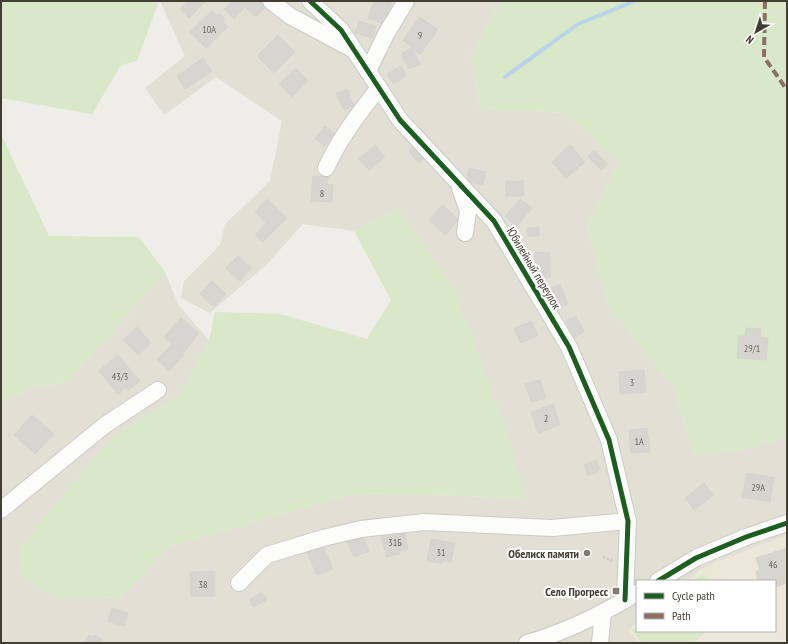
<svg xmlns="http://www.w3.org/2000/svg" width="788" height="644" font-family="'PT Sans Narrow',sans-serif">
<rect width="100%" height="100%" fill="#eeede7"/>
<path fill="#e2dfd4" fill-rule="evenodd" d="M160,1H500L471,56L480,108L565,113L619,161L587,227L609,306L673,386L694,455L745,449L787,437V643H1V405L3,402L34,386L67,383L165,272L179,306L209,340L180,395L111,438L98,597L120,598L167,547L356,493L524,498L398,209L354,231L303,224L267,264L210,313L181,298L184,281L220,245L225,224L270,181L282,121L216,77L164,115L145,88L185,56ZM637,581H775V631H637Z"/>
<polygon fill="#ece8d9" points="787,535 787,643 639,643 628,630 637,622 637,631 775,631 775,581 687,581 700,570 718,561"/>
<g fill="#d9e8c8">
<polygon points="1,1 159,1 137,61 121,65 92,114 1,98"/>
<polygon points="500,1 787,1 787,437 745,449 694,455 673,386 609,306 587,227 619,161 565,113 480,108 471,56"/>
<polygon points="1,134 49,236 139,237 165,272 67,383 34,386 3,402 1,405"/>
<polygon points="398,209 454,288 509,437 524,498 356,493 167,547 120,598 98,597 57,597 22,578 19,549 111,438 180,395 209,340 215,312 280,314 367,339 391,300 354,231"/>
<polygon points="703,573 710,581 693,581"/>
<polygon points="637,627 637,631 707,631 693,643 642,643 632,631"/>
</g>
<g fill="none" stroke-linecap="round" stroke-linejoin="round">
<polyline stroke="#b9d4ea" stroke-width="4" points="505,77 578,24 635,1"/>
</g>
<g fill="#d7d5d0" stroke="#d6d4cd">
<polygon points="188,1 206,1 189,18 180,9"/>
<polygon points="232,1 260,1 266,7 256,17 245,7 234,19 224,9"/>
<polygon points="374,1 392,2 384,24 368,18"/>
<polygon points="212,11 217,16 219,13 225,19 223,22 228,27 206,48 190,32"/>
<polygon points="420,17 438,30 420,54 403,40"/>
<polygon points="359,21 376,26 372,38 355,33"/>
<polygon points="278,35 295,52 274,73 257,56"/>
<polygon points="412,48 420,64 409,69 401,54"/>
<polygon points="203,58 212,71 185,89 177,76"/>
<polygon points="401,66 406,76 393,84 387,74"/>
<polygon points="296,68 308,81 292,97 279,84"/>
<polygon points="347,89 354,106 344,110 336,94"/>
<polygon points="325,126 335,134 324,146 315,138"/>
<polygon points="415,144 426,156 419,163 409,152"/>
<polygon points="375,145 385,157 369,170 359,159"/>
<polygon points="570,145 585,162 566,178 552,162"/>
<polygon points="594,150 608,164 601,170 588,157"/>
<polygon points="469,168 486,172 483,185 466,181"/>
<polygon points="313,176 328,177 327,184 333,185 332,202 311,201"/>
<polygon points="506,181 523,181 524,196 506,196"/>
<polygon points="267,199 287,218 263,242 255,235 266,223 255,212"/>
<polygon points="520,199 532,208 517,226 505,216"/>
<polygon points="442,205 459,219 446,235 429,220"/>
<polygon points="539,227 539,236 528,236 527,228"/>
<polygon points="535,252 550,253 550,277 535,276"/>
<polygon points="238,256 251,268 240,281 226,268"/>
<polygon points="212,281 226,294 214,307 200,294"/>
<polygon points="560,284 568,304 550,311 542,291"/>
<polygon points="576,316 584,332 574,338 566,321"/>
<polygon points="181,318 199,333 183,353 164,337"/>
<polygon points="531,321 538,335 521,343 514,329"/>
<polygon points="137,327 151,343 138,355 123,340"/>
<polygon points="746,328 761,329 760,337 768,338 766,360 737,358 739,336 745,336"/>
<polygon points="172,344 184,356 169,371 157,359"/>
<polygon points="118,355 140,381 129,390 126,387 118,394 99,371"/>
<polygon points="644,370 646,392 620,394 619,372"/>
<polygon points="540,380 546,398 531,402 525,384"/>
<polygon points="553,404 560,425 538,433 531,412"/>
<polygon points="32,415 54,434 35,454 14,435"/>
<polygon points="647,428 650,452 631,453 629,430"/>
<polygon points="596,460 600,470 588,476 584,465"/>
<polygon points="747,473 774,478 770,502 742,497"/>
<polygon points="704,483 713,495 694,510 685,498"/>
<polygon points="404,530 408,549 400,551 400,554 386,557 381,535"/>
<polygon points="362,534 369,551 354,557 347,541"/>
<polygon points="431,539 455,543 451,562 443,561 442,564 427,561"/>
<polygon points="322,543 333,569 317,575 306,550"/>
<polygon points="787,548 787,583 775,587 775,581 764,581 763,579 758,581 756,572 760,570 756,558"/>
<polygon points="215,571 215,596 191,596 190,572"/>
<polygon points="262,592 267,600 253,607 249,599"/>
<polygon points="112,608 128,613 124,626 108,621"/>
<polygon points="89,635 93,637 95,635 103,639 101,643 84,643"/>
</g>
<g fill="none" stroke-linecap="round" stroke-linejoin="round">
<defs>
<g id="minor">
<polyline points="271,1 290,16 352,49"/>
<polyline points="310,1 341,30 400,120 494,221 569,347 609,440 628,521 625,600"/>
<polyline points="368,71 386,34 406,1"/>
<path d="M326,168C340,138 358,114 379,88"/>
<polyline points="460,188 468,211 465,233"/>
<polyline points="1,510 105,425 158,390"/>
<polyline points="658,581 696,558 746,537 787,523"/>
<polyline points="239,583 267,555 323,538 361,529 424,522 552,528 628,521"/>
<path d="M527,643C566,632 602,614 637,593"/>
<polyline points="600,643 603,612"/>
</g>
</defs>
<use href="#minor" stroke="#cccac5" stroke-width="18"/>
<polyline stroke="#cccbc6" stroke-width="2.5" stroke-dasharray="2 2" stroke-linecap="butt" points="603,557 613,561"/>
<use href="#minor" stroke="#fcfcfb" stroke-width="16"/>
<polyline stroke="#8d6e63" stroke-width="4" stroke-dasharray="8 4" stroke-linecap="butt" points="765,1 764,57 787,90"/>
<defs>
<g id="cycleway">
<polyline points="310,1 341,30 400,120 494,221 569,347 609,440 628,521 625,600"/>
<polyline points="658,581 696,558 746,537 787,523"/>
</g>
</defs>
<use href="#cycleway" stroke="#fff" stroke-width="8"/>
<use href="#cycleway" stroke="#1b5e20" stroke-width="5"/>
</g>
<g fill="#7f7b73" stroke="#fff" stroke-width="1.5">
<circle cx="587" cy="553" r="4"/>
<rect x="612" y="587" width="8" height="8" rx="2"/>
</g>
<g text-anchor="middle" dominant-baseline="central" stroke-width="4" stroke-linejoin="round" paint-order="stroke">
<g font-size="10" fill="#69645c">
<text x="209" y="29">10А</text>
<text x="420" y="35">9</text>
<text x="322" y="193">8</text>
<text x="752" y="348">29/1</text>
<text x="120" y="376">43/3</text>
<text x="632" y="382">3</text>
<text x="546" y="418">2</text>
<text x="639" y="441">1А</text>
<text x="758" y="487">29А</text>
<text x="395" y="542">31Б</text>
<text x="441" y="552">31</text>
<text x="773" y="564">46</text>
<text x="203" y="584">38</text>
</g>
<g font-size="12" fill="#433e34" stroke="#fff">
<text transform="translate(534 268) rotate(59)">Юбилейный переулок</text>
</g>
<g font-size="12" font-weight="bold" fill="#433e34" stroke="#fff" text-anchor="end">
<text x="579" y="553">Обелиск памяти</text>
<text x="608" y="591">Село Прогресс</text>
</g>
</g>
<rect width="788" height="644" fill="none" stroke="#433e34" stroke-width="4"/>
<rect x="636" y="580" width="140" height="52" fill="#ffffff" stroke="#b4b2ae"/>
<rect x="644" y="593" width="20" height="6" fill="#1b5e20" stroke="#b4b2ae"/>
<text x="672" y="600" font-size="12" fill="#433e34">Cycle path</text>
<rect x="644" y="613" width="20" height="6" fill="#8d6e63" stroke="#b4b2ae"/>
<text x="672" y="620" font-size="12" fill="#433e34">Path</text>
<g transform="translate(756 32) rotate(219)" stroke="#ffffff" stroke-width="3" paint-order="stroke">
<path d="M0-3L7 15L0 10L-7 15Z" fill="#433e34"/>
<text y="-6" font-size="11" font-weight="bold" text-anchor="middle" fill="#433e34">N</text>
</g>
</svg>
